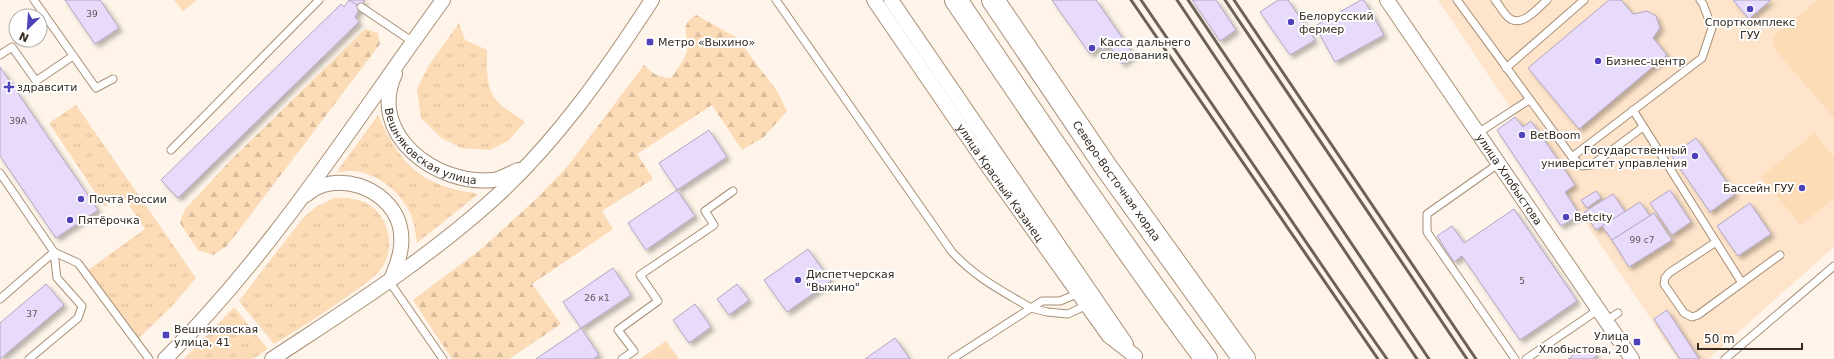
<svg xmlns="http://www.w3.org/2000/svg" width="1834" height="359" font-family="'DejaVu Sans',sans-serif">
<defs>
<pattern id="grass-tufts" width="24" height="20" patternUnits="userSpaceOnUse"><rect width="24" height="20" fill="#fcdbb7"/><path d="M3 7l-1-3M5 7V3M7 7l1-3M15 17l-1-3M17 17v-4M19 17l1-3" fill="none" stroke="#d9bc9d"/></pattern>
<pattern id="forest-firs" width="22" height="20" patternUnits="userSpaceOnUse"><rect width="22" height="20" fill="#fcdbb7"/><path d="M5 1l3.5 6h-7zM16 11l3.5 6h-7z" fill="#d9bc9d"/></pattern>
<filter id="shadow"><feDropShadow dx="3.5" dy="3.5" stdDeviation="2" flood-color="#0004"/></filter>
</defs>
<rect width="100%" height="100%" fill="#fef4e9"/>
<polygon fill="#fee4ca" points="1438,0 1834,0 1834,247 1708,359 1678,359 1565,192 1575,185 1532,121 1523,127"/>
<g fill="url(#grass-tufts)">
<path d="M459,23L465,40L487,50C487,67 485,88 497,101C504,109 516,115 525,122L508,141L490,150L461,148L440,137L421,118L417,89L429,65Z"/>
<polygon points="76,105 196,278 173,305 139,338 88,270 145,229 122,195 105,207 49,123"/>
<path d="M378,115C400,164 421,186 475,193L477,195L417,243C415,231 414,218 407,207C396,188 372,170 349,171C345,171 340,172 336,173Z"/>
<path d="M334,198C353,197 373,201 383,220C392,235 391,254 381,269C372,280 359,288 348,296C324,313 299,329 274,344L239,301L303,218L316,207Z"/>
<polygon points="234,307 268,349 253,359 184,359"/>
</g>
<g fill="url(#forest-firs)">
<path d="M696,15L736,37L777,91L787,111L764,137L742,150L712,105L637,154L653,179L602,211L613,229L532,284L561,324L509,359H452L413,300L480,250L536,199L567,167L644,65C651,73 660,78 671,78C676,71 683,62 686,54C693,37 675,28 696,15Z"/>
<polygon points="365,29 378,33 380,44 227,246 213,255 198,250 180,223 182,216 186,208 230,161"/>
</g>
<g fill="#fcdbb7">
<polygon points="174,0 197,0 183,11"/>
<polygon points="1818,0 1834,0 1834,118 1774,48 1774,36"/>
<polygon points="1814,133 1834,157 1834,198 1801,225 1761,177"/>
<polygon points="666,341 679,359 640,359"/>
</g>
<g fill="#e7dafa" stroke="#b2a6c4" filter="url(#shadow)">
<polygon points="65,0 100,0 119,28 95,44"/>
<polygon points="349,0 361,7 355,17 359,22 178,198 161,180 341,4 344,7"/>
<polygon points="349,0 365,0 361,7"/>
<polygon points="1052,0 1096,0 1134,55 1122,64 1109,45 1103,50 1100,47 1090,54"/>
<polygon points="1192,0 1216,0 1236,30 1220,41"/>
<polygon points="1278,0 1288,0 1315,40 1290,55 1260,12"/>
<polygon points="1361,0 1364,0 1384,35 1335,62 1315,26"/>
<polygon points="1609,0 1621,0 1633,14 1647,11 1656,16 1660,28 1653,38 1667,55 1579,129 1528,68"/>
<polygon points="1733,0 1771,0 1749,19"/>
<polygon points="0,67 98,210 56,238 0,156"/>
<polygon points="1515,117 1523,127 1531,121 1575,185 1565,192 1580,215 1561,226 1497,130"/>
<polygon points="709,130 727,157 677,190 659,163"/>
<polygon points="1696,138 1735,194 1710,212 1671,155"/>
<polygon points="677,190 695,216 646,250 628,223"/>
<polygon points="1670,190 1691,222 1672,235 1650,203"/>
<polygon points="1596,191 1601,198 1587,208 1581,200"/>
<polygon points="1613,194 1625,212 1596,230 1584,212"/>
<polygon points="1640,202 1650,216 1612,240 1602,226"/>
<polygon points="1750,203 1771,234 1738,256 1717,226"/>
<polygon points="1514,209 1577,301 1520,340 1462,256 1454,262 1437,236 1452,226 1464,243"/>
<polygon points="1654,213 1672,240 1629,267 1612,240"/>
<polygon points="808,249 831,281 787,312 764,280"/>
<polygon points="613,268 631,295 581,328 563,302"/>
<polygon points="46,284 64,305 0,359 0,323"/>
<polygon points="737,284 749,300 729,315 717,299"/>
<polygon points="695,304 711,327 689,343 673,320"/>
<polygon points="1667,310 1699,359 1680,359 1654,319"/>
<polygon points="581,328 599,355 593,359 536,359"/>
<polygon points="895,338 910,359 865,359"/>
<polygon points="1589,345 1597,356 1592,359 1568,359"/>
</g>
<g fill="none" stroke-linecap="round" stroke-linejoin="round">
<defs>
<g id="service">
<polyline points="34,0 96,88 113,79"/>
<path d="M776,0L952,252C976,278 1002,291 1031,308L1047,312L1068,314L1089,304"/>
<polyline points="1457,0 1572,157 1702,58 1712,28 1703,4 1700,0"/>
<path d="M1495,0C1500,6 1504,14 1509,18C1522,28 1538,8 1547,0"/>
<polyline points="361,7 413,42"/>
<polyline points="0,55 12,47 36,81 73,56"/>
<polyline points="1506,68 1584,0"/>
<polyline points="1633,110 1742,283"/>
<polyline points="1478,133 1529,100"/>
<polyline points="171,150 319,0"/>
<polyline points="1572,157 1582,166 1592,165 1643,127"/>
<polyline points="1498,164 1427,214 1427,232 1515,359"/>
<polyline points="0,173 54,252 78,263 149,359"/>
<polyline points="1716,242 1669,273 1665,278 1664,284 1684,313 1692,317 1698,315 1780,255"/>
<polyline points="389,281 443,359"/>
<polyline points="0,299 54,252 57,278 82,306 78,318 29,359"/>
<polyline points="1606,321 1618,313"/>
<polyline points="622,359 634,351 618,330 658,301 640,275 714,225 705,211 733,191"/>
<polyline points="952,359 1042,301 1060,301 1079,293"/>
<polyline points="1526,359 1598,310"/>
<polyline points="1725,359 1834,266"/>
</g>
<g id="minor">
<path id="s1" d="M874,0L987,165L1109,336L1135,356"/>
<polyline points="891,0 1126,344"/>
<path id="s2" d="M1387,0L1632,359"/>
<path id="s3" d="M395,74C367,134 436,186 493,180C501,179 511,173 518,170"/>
<path d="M306,195C335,169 387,187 399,223C405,243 399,261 391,279"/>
<path d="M165,359C273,252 354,122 443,0"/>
<path d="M272,359C346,310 423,262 490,202C555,144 605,72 652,0"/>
</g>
<g id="primary">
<path d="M956,0C1038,121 1119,242 1206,359"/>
<path id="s4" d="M993,0L1106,167L1244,359"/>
</g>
</defs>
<use href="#service" stroke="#a89077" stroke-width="9"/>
<use href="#minor" stroke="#a89077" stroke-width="16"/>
<use href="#primary" stroke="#a89077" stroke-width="24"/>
<use href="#service" stroke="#fff" stroke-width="7"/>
<use href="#minor" stroke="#fff" stroke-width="14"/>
<use href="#primary" stroke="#fff" stroke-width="22"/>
<g stroke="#6c6258" stroke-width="3">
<polyline points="1131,0 1378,359"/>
<polyline points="1141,0 1336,286 1387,359"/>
<polyline points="1177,0 1417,359"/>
<polyline points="1188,0 1429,359"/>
<polyline points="1225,0 1467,359"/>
<polyline points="1234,0 1476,359"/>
</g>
</g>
<g fill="#4e42b9" stroke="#fff" stroke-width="1.5">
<circle cx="1750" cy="9" r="4"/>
<circle cx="1291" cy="22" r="4"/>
<rect x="646" y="38" width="8" height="8" rx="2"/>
<circle cx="1092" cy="48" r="4"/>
<circle cx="1598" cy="61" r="4"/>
<path d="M7 81h4v4h4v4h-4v4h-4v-4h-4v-4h4z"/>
<circle cx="1522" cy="135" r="4"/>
<circle cx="1695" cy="156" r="4"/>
<circle cx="1802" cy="188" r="4"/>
<circle cx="81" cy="199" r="4"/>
<circle cx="1566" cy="217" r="4"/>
<circle cx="70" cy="220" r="4"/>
<circle cx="798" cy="280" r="4"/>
<rect x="162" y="331" width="8" height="8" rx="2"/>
<rect x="1633" y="338" width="8" height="8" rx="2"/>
</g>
<g text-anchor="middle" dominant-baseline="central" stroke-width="4" stroke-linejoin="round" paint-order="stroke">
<g font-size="9" fill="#615656">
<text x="92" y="14">39</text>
<text x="18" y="121">39А</text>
<text x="1642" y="240">99 с7</text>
<text x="1522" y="281">5</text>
<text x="597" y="298">26 к1</text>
<text x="32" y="314">37</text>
</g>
<g font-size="11" fill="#342a20" stroke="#fff" text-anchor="start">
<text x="1299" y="16">Белорусский<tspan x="1299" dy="13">фермер</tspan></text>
<text x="1750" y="22" text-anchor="middle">Спорткомплекс<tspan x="1750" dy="13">ГУУ</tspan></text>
<text x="658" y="42">Метро «Выхино»</text>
<text x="1100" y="42">Kасса дальнего<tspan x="1100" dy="13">следования</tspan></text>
<text x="1606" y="61">Бизнес-центр</text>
<text x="17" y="87">здравсити</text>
<text x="1530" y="135">BetBoom</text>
<text x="1687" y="150" text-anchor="end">Государственный<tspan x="1687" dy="13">университет управления</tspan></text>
<text x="1794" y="188" text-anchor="end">Бассейн ГУУ</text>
<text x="89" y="199">Почта России</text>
<text x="1574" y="217">Betcity</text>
<text x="78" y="220">Пятёрочка</text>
<text x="806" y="274">Диспетчерская<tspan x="806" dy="13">"Выхино"</tspan></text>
<text x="174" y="329">Вешняковская<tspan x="174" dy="13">улица, 41</tspan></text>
<text x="1629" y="336" text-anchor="end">Улица<tspan x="1629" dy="13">Хлобыстова, 20</tspan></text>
</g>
<g font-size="11" fill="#342a20" stroke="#fff">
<text stroke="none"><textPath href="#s3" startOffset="96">Вешняковская улица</textPath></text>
<text stroke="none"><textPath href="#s2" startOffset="217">улица Хлобыстова</textPath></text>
<text stroke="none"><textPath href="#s4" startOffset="219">Северо-Восточная хорда</textPath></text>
<text stroke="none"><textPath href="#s1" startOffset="222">улица Красный Казанец</textPath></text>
</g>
</g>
<g transform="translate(28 28) rotate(205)"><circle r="19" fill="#ffffff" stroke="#aeaaa6"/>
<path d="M0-3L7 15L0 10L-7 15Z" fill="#4e42b9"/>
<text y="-6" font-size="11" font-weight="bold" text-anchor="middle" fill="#342a20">N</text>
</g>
<path d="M1698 343v6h104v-6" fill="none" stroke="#342a20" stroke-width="2"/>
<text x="1704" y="343" font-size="12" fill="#342a20" stroke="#ffffff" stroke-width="3" paint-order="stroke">50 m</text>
</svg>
